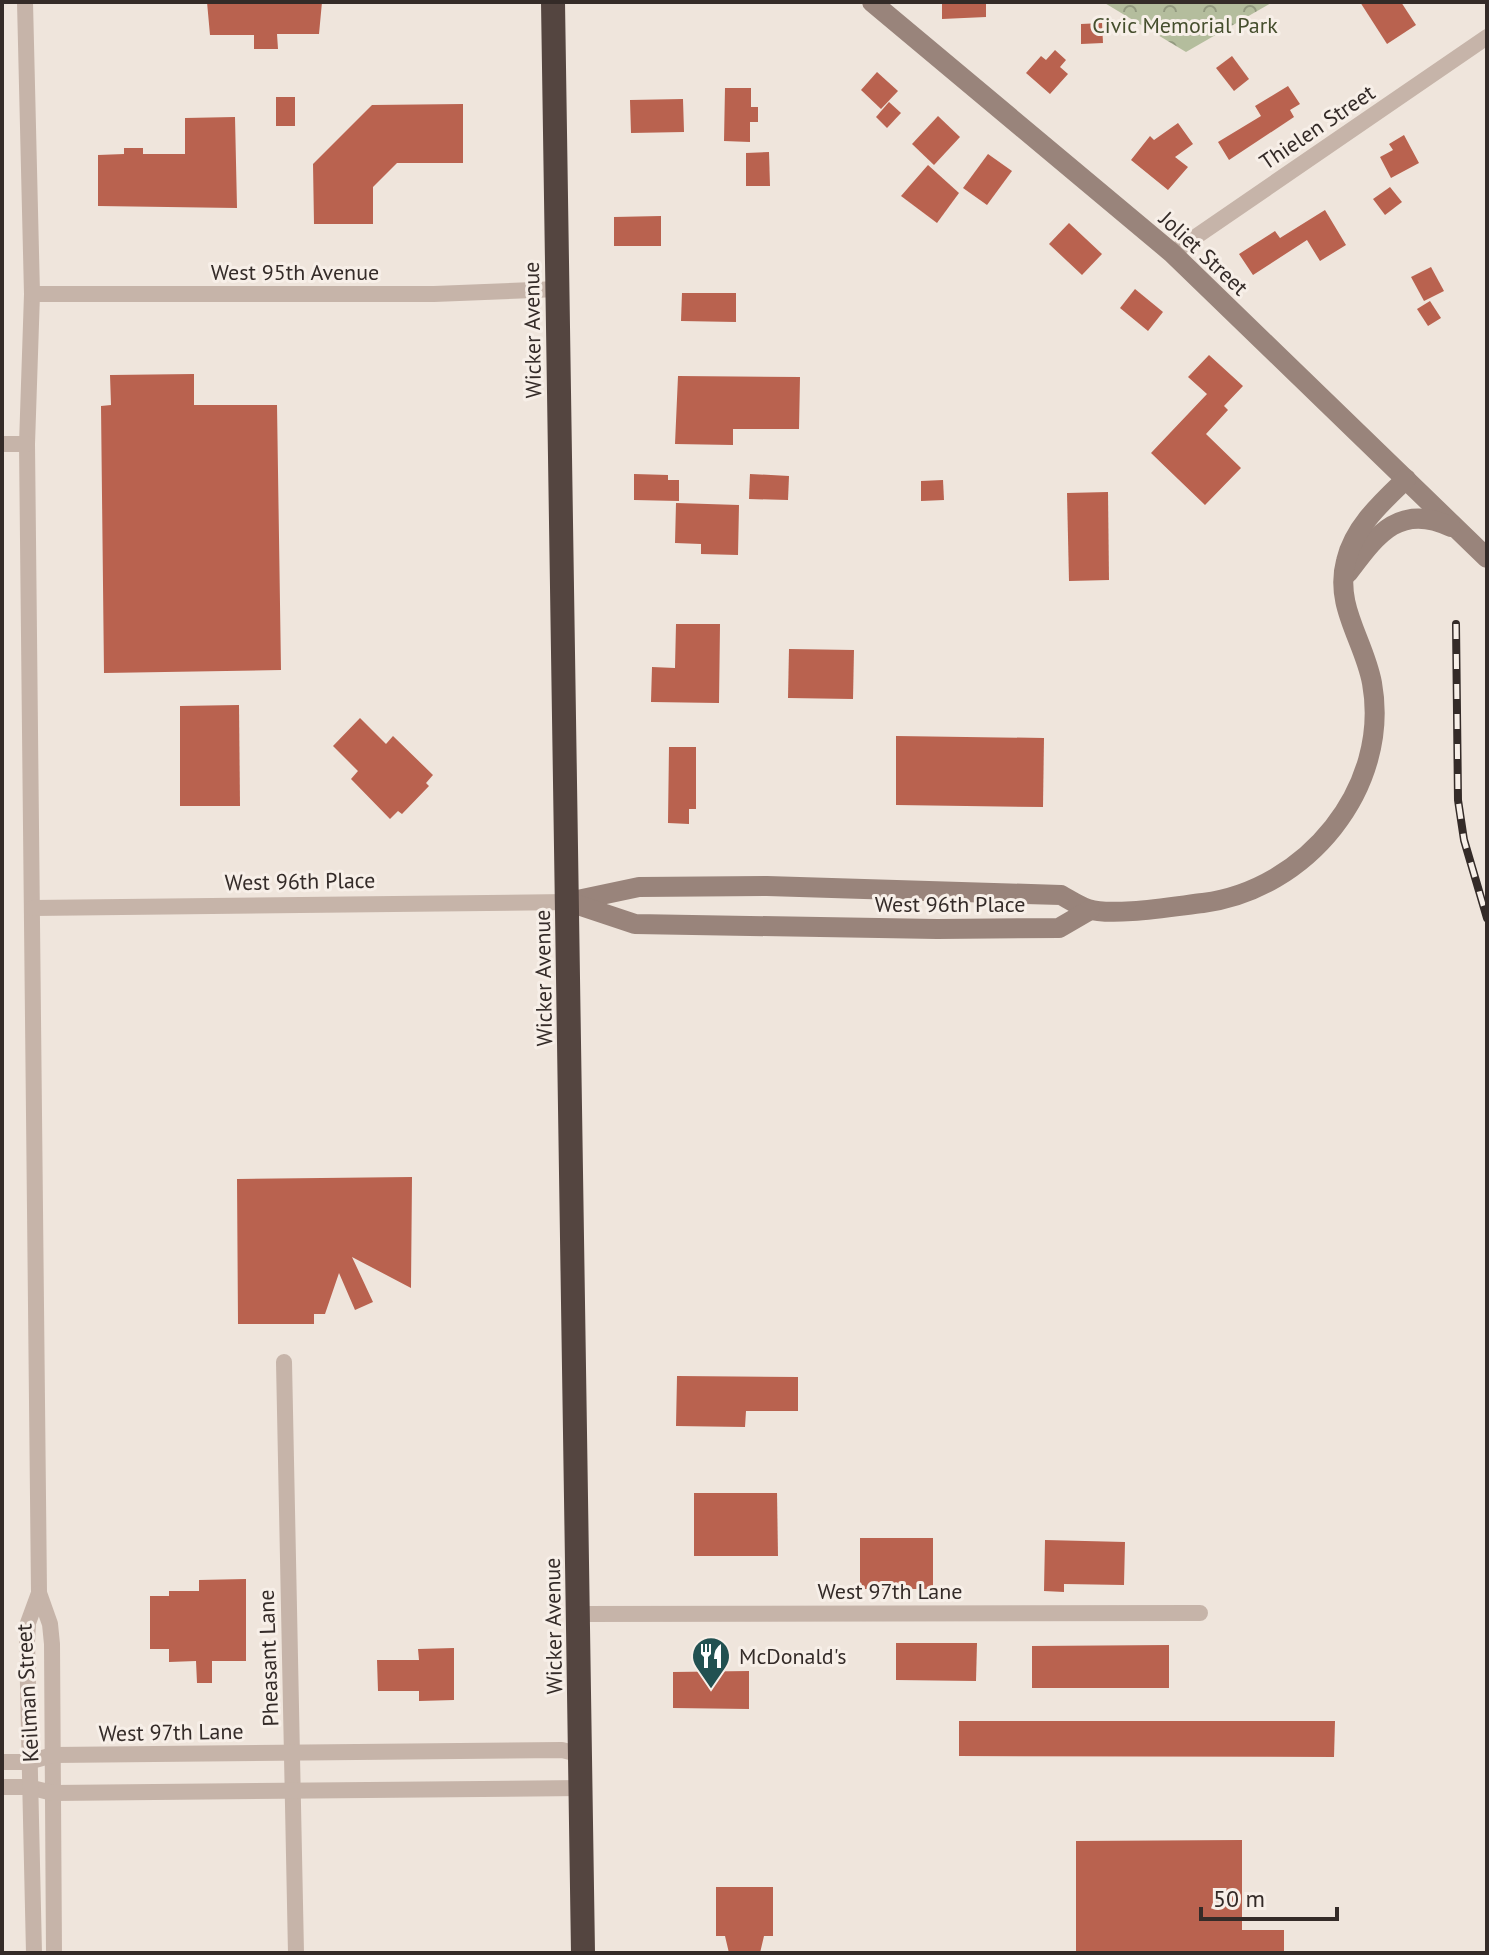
<svg xmlns="http://www.w3.org/2000/svg" width="1489" height="1955" font-family="'PT Sans',sans-serif">
<defs>
<pattern id="forest-crowns" width="20" height="18" patternUnits="userSpaceOnUse" patternTransform="scale(2)"><rect width="20" height="18" fill="#b4bd9d"/><path d="M2 6a3 3 0 1 1 6 0M12 15a3 3 0 1 1 6 0" fill="none" stroke="#939a80"/></pattern>
</defs>
<rect width="100%" height="100%" fill="#efe5dc"/>
<polygon fill="url(#forest-crowns)" points="1103,2 1273,2 1186,52"/>
<g fill="#b9624f">
<polygon points="207,2 322,2 319,34 277,34 278,49 254,49 254,35 210,35"/>
<polygon points="942,2 986,2 986,17 942,19"/>
<polygon points="1360,2 1401,2 1416,25 1387,44"/>
<polygon points="1102,23 1103,43 1081,44 1081,24"/>
<polygon points="1055,50 1066,60 1060,67 1068,74 1050,94 1026,73 1041,56 1046,60"/>
<polygon points="1232,56 1249,79 1234,91 1216,68"/>
<polygon points="877,72 898,91 881,109 861,90"/>
<polygon points="1288,86 1300,104 1290,110 1294,117 1229,160 1218,142 1261,116 1255,106"/>
<polygon points="725,88 751,88 751,107 758,107 758,122 750,122 750,142 724,141"/>
<rect x="276" y="97" width="19" height="29"/>
<polygon points="683,99 684,132 631,133 630,100"/>
<polygon points="889,102 901,113 887,128 876,117"/>
<polygon points="463,104 463,163 397,163 373,187 373,224 314,224 313,164 372,105"/>
<polygon points="938,116 960,137 934,165 912,144"/>
<polygon points="235,117 237,208 98,206 98,155 124,154 124,148 143,148 143,154 185,154 185,118"/>
<polygon points="1178,123 1193,144 1175,157 1188,167 1168,190 1131,160 1150,136 1154,140"/>
<polygon points="1404,135 1419,163 1391,178 1380,157 1393,150 1389,144"/>
<polygon points="769,152 770,186 746,186 746,153"/>
<polygon points="988,154 1012,171 987,205 963,188"/>
<polygon points="928,165 959,193 937,223 901,196"/>
<polygon points="1390,187 1402,202 1385,215 1373,199"/>
<polygon points="1325,210 1346,245 1320,261 1307,240 1253,275 1239,254 1275,231 1280,238"/>
<polygon points="661,216 661,246 614,246 614,217"/>
<polygon points="1069,223 1102,254 1082,275 1049,244"/>
<polygon points="1431,267 1444,291 1424,301 1411,277"/>
<polygon points="1135,289 1163,312 1148,331 1120,308"/>
<polygon points="682,293 736,293 736,322 681,321"/>
<polygon points="1430,301 1441,318 1428,326 1417,309"/>
<polygon points="1209,355 1243,386 1224,406 1228,410 1206,434 1241,468 1205,505 1151,453 1207,394 1188,377"/>
<polygon points="194,374 194,405 277,405 281,670 104,673 101,406 111,405 110,375"/>
<polygon points="678,376 800,377 799,429 733,429 733,445 675,444"/>
<polygon points="634,474 668,475 668,480 679,480 679,501 634,500"/>
<polygon points="750,474 789,476 788,500 749,499"/>
<polygon points="943,480 944,500 921,501 921,481"/>
<polygon points="1108,492 1109,580 1069,581 1067,493"/>
<polygon points="676,503 739,505 738,555 701,554 701,544 675,543"/>
<polygon points="676,624 720,624 719,703 651,702 652,667 675,668"/>
<polygon points="789,649 854,650 853,699 788,698"/>
<polygon points="239,705 240,806 180,806 180,706"/>
<polygon points="360,718 386,744 393,736 433,775 426,783 429,786 402,814 398,811 390,819 351,779 358,771 333,746"/>
<polygon points="896,736 1044,738 1043,807 896,805"/>
<polygon points="669,747 696,747 696,809 689,809 689,824 668,823"/>
<polygon points="412,1177 411,1288 352,1257 373,1302 355,1310 339,1273 325,1314 314,1314 314,1324 238,1324 237,1179"/>
<polygon points="677,1376 798,1377 798,1411 746,1411 745,1427 676,1426"/>
<polygon points="694,1493 777,1493 778,1556 694,1556"/>
<rect x="860" y="1538" width="73" height="51"/>
<polygon points="1045,1540 1125,1542 1124,1585 1064,1584 1064,1592 1044,1591"/>
<polygon points="246,1579 246,1661 212,1661 212,1683 197,1683 196,1661 169,1662 169,1649 150,1649 150,1596 169,1596 169,1591 199,1591 199,1580"/>
<polygon points="896,1643 977,1643 976,1681 896,1680"/>
<polygon points="1169,1645 1169,1688 1032,1688 1032,1646"/>
<polygon points="454,1648 454,1700 419,1701 419,1691 378,1691 377,1660 419,1660 418,1649"/>
<polygon points="749,1671 749,1709 673,1708 673,1672"/>
<polygon points="959,1721 1335,1721 1334,1757 959,1756"/>
<polygon points="1242,1840 1242,1930 1284,1930 1284,1953 1076,1953 1076,1841"/>
<polygon points="716,1887 773,1887 773,1936 764,1936 760,1953 729,1953 725,1936 716,1936"/>
</g>
<g fill="none" stroke-linecap="round" stroke-linejoin="round">
<g stroke="#c6b4a9" stroke-width="16">
<polyline points="25,2 32,294 27,444 39,1593 50,1624 52,1644 54,1953"/>
<polyline points="1172,253 1487,37"/>
<polyline points="32,294 434,294 558,289"/>
<polyline points="2,444 27,444"/>
<polyline points="33,908 568,902"/>
<polyline points="284,1362 296,1953"/>
<polyline points="579,1614 1200,1613"/>
<polyline points="2,1762 28,1762 53,1755 562,1750 582,1755"/>
<polyline points="2,1787 28,1787 53,1793 582,1788"/>
<polyline points="34,1953 27,1642 28,1623 39,1593"/>
</g>
<g stroke="#99847b" stroke-width="20">
<polyline points="872,2 1172,253 1487,558"/>
<path d="M1348,573C1376,536 1399,502 1451,527"/>
<path d="M568,902L639,887L767,886L1061,895C1070,900 1079,906 1088,909C1112,917 1176,906 1203,903C1306,890 1391,788 1372,683C1364,640 1334,606 1346,561C1354,527 1382,502 1406,479"/>
<polyline points="572,903 635,924 937,929 1059,928 1090,910"/>
</g>
<polyline stroke="#544540" stroke-width="24" points="553,2 583,1953"/>
<defs>
<polyline id="rail" points="1456,624 1458,800 1464,840 1487,918"/>
</defs>
<use href="#rail" stroke="#342b28" stroke-width="8"/>
<use href="#rail" stroke="#f7efe8" stroke-width="5" stroke-dasharray="15" stroke-linecap="butt"/>
</g>
<defs>
<symbol id="restaurant-pin" viewBox="-11 -11 22 30"><path d="M0 17L-7.5 6A9.5 9.5 0 1 1 7.5 6Z" fill="#225151" stroke="#f7efe8"/><path d="M-5-6h1v4h1v-4h1v4h1v-4h1v5L-1.5 .5V6h-2V.5L-5-1ZM5-6V6H3V1.5H1.5Q1.5-4 5-6Z" fill="#fff"/></symbol>
</defs>
<g fill-rule="evenodd">
<use href="#restaurant-pin" x="689" y="1634" width="44" height="60"/>
</g>
<g text-anchor="middle" dominant-baseline="central" stroke-width="6" stroke-linejoin="round" paint-order="stroke">
<g font-size="22" fill="#464f2e" stroke="#f7efe8">
<text x="1185" y="25">Civic Memorial Park</text>
</g>
<g font-size="22" fill="#342b28" stroke="#f7efe8">
<text transform="translate(1317 127) rotate(-34)">Thielen Street</text>
<text transform="translate(1204 253) rotate(43)">Joliet Street</text>
<text x="295" y="272">West 95th Avenue</text>
<text transform="translate(532 330) rotate(-91)">Wicker Avenue</text>
<text transform="translate(300 881) rotate(-1)">West 96th Place</text>
<text x="950" y="904">West 96th Place</text>
<text transform="translate(543 978) rotate(-91)">Wicker Avenue</text>
<text x="890" y="1591">West 97th Lane</text>
<text transform="translate(553 1626) rotate(-91)">Wicker Avenue</text>
<text transform="translate(268 1658) rotate(-92)">Pheasant Lane</text>
<text transform="translate(27 1693) rotate(-93)">Keilman Street</text>
<text transform="translate(171 1732) rotate(-1)">West 97th Lane</text>
</g>
<g font-size="22" fill="#342b28" stroke="#f7efe8" text-anchor="start">
<text x="739" y="1656">McDonald's</text>
</g>
</g>
<rect width="1489" height="1955" fill="none" stroke="#342b28" stroke-width="8"/>
<path d="M1201 1907v12h136v-12" fill="none" stroke="#342b28" stroke-width="4"/>
<text x="1213" y="1907" font-size="24" fill="#342b28" stroke="#f7efe8" stroke-width="6" paint-order="stroke">50 m</text>
</svg>
